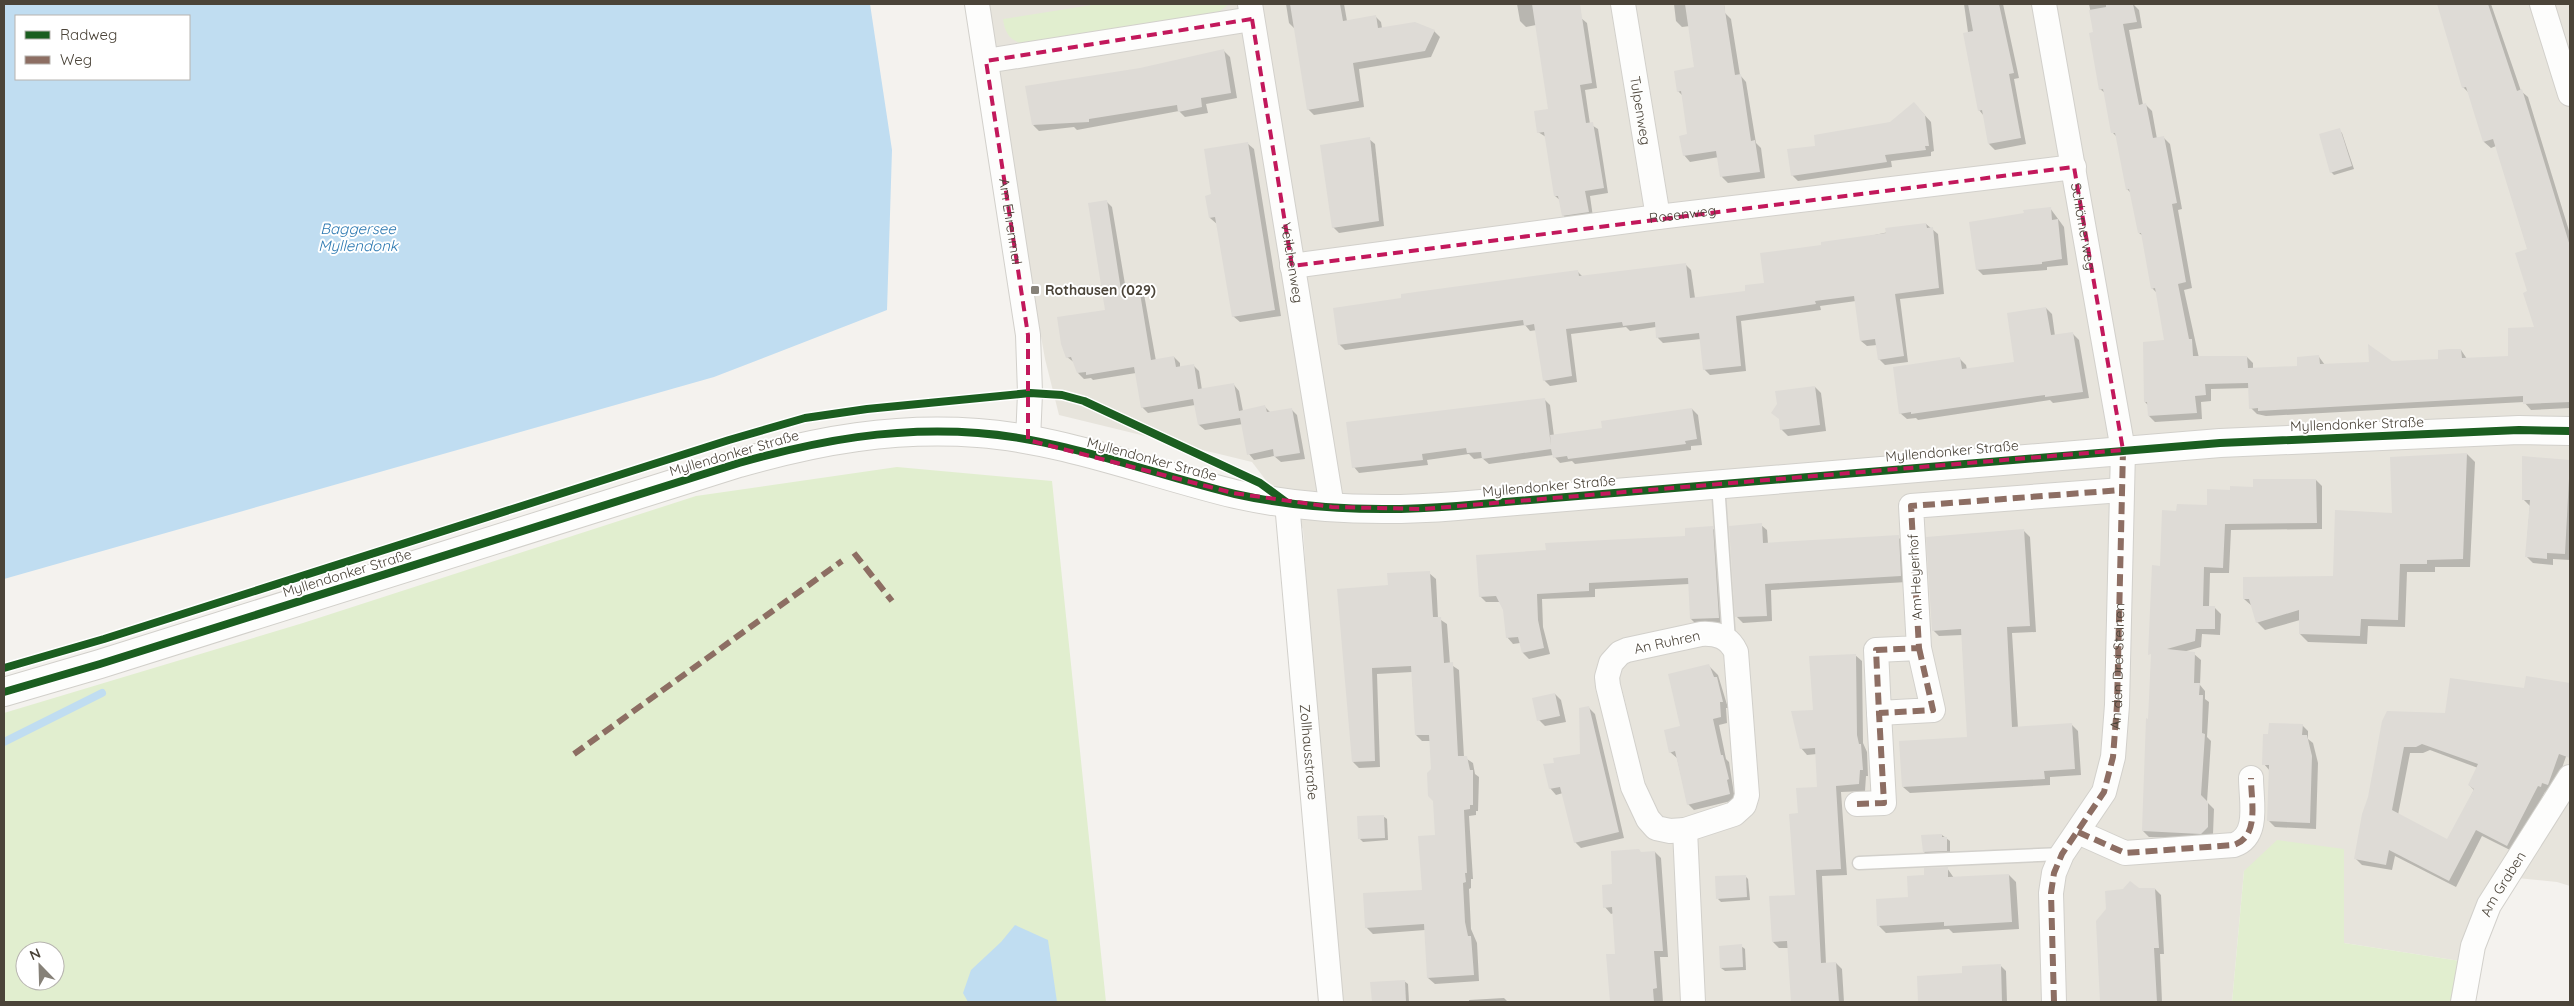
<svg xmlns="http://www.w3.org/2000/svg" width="2574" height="1006" font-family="Quicksand,sans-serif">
<rect width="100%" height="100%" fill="#f4f2ee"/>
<polygon fill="#e7e4dc" points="986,4 2570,4 2570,886 2557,882 2498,876 2460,961 2344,943 2343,850 2244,871 2232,1002 1335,1002 1303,529 1252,462 1059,415 1045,359 1020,217"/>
<g fill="#e1eecf" fill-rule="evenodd">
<path d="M1098,4H1229L1217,13L1022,44C1009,39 1005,33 1003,19Z"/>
<path d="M897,467L1052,481L1106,1002H4V713L303,623L696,496ZM25,951H55V981H25Z"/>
<polygon points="2277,840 2344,849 2344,943 2460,961 2456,1002 2232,1002 2244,871"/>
</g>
<g fill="#c0ddf1" fill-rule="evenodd">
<path d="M4,4H870L892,150L887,310L714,377L4,579ZM16,16H189V79H16Z"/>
<polygon points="1015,925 1048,940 1057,1002 968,1002 963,993 971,970 1001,942"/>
</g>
<g fill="#0003" fill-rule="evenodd">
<polygon points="1286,4 1344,4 1347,21 1375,16 1381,22 1382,28 1434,31 1440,37 1431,57 1359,69 1364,107 1314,115 1308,109 1295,29 1289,23"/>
<polygon points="1517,4 1555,4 1558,21 1581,18 1587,23 1597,88 1585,90 1590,124 1598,129 1608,193 1590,196 1593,217 1568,221 1563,215 1561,201 1555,196 1546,137 1538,132 1550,110 1536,25 1526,27 1520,21"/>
<polygon points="1674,4 1724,4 1725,13 1731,19 1740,75 1746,82 1756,143 1761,148 1765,178 1728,183 1722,177 1719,157 1690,162 1684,155 1689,135 1683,96 1678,91 1695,68 1690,26 1682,27 1676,21"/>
<polygon points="1964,4 2003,4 2019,78 2014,79 2026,144 1995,150 1989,144 1984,116 1979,110"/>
<polygon points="2089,4 2133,4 2139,10 2142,28 2129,30 2143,105 2146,105 2152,111 2157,139 2164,138 2170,144 2182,209 2178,210 2192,288 2184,290 2199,358 2247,357 2253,363 2253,369 2298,367 2319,357 2325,365 2440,360 2461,350 2467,359 2510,357 2536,328 2529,292 2528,250 2496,146 2491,148 2484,142 2470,94 2463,87 2438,4 2491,4 2521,91 2528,97 2570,234 2570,408 2531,410 2524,402 2266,416 2257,414 2251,408 2250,388 2211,389 2211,401 2201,402 2202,419 2155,422 2149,416 2148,405 2145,402 2166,342 2157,293 2152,288 2143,236 2139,233 2132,194 2127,189 2117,137 2113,133 2105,93 2100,89 2095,33"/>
<polygon points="1224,51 1230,57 1237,98 1206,104 1208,113 1185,117 1179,111 1077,130 1074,127 1039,131 1033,125 1140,69"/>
<polygon points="1920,110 1931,122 1934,151 1931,152 1931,156 1891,161 1892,167 1798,181 1792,175 1817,147 1891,123"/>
<polygon points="2339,130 2342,133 2354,169 2334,175 2331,172"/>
<polygon points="1369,139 1375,144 1384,226 1339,233 1333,227"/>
<polygon points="1247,143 1254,149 1281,316 1240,322 1233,316 1217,224 1210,218 1213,195"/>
<polygon points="1106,201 1112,207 1126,290 1138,289 1144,294 1156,361 1174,357 1180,363 1180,368 1193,365 1199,371 1202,390 1234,385 1239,391 1243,411 1265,407 1271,413 1291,409 1297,415 1305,459 1281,462 1274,456 1254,460 1249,454 1243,424 1205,430 1199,425 1195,405 1148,413 1142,407 1136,373 1093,380 1091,378 1084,379 1078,373 1075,363 1067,357 1106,311"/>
<polygon points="2050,208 2064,227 2068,265 2047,267 2047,270 1983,275 1977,269"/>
<polygon points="1926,224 1938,234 1944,294 1900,299 1908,362 1885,365 1879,359 1877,345 1867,346 1861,341 1856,301 1820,306 1821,310 1741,321 1746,371 1710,375 1704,369 1701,339 1663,343 1658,338 1656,327 1630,331 1626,327 1571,334 1577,382 1550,386 1544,380 1537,330 1530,331 1525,325 1345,350 1339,344 1578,272 1583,277 1686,265 1691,270 1695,298 1747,292 1766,284 1823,246"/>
<polygon points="2046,308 2052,314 2055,336 2073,334 2079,340 2089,398 2053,403 2050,400 1918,420 1916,418 1907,419 1900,413 1960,359 1966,365 1967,370 2015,363"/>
<polygon points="1815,387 1821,393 1826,431 1788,436 1781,429"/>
<polygon points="1544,399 1550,405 1554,436 1604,429 1692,409 1698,415 1702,445 1691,446 1691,450 1575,464 1572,461 1560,463 1553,455 1489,464 1482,458 1474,459 1469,454 1427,460 1428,465 1359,473 1354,467"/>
<polygon points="2467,454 2475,462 2470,567 2435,567 2435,572 2407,572 2405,627 2368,626 2367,644 2308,642 2300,634 2300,620 2265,630 2257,622 2252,606 2244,599 2335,577 2394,514 2392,458"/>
<polygon points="2523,458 2570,461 2570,560 2553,559 2553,565 2533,563 2526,556 2530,506 2523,499"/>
<polygon points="2316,480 2322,486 2322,529 2231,530 2229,573 2210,573 2209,607 2215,608 2221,614 2220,635 2202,634 2201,647 2183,652 2194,654 2201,660 2200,685 2205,691 2205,699 2209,702 2207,737 2211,741 2207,802 2214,809 2213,834 2207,839 2149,837 2143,831 2150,720 2153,567 2161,567 2178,512 2208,507 2232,491"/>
<polygon points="1761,525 1767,530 1768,544 1898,537 1904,543 1907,582 1771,590 1772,621 1743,623 1737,617"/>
<polygon points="1712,528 1719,534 1725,624 1697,625 1691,619 1689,584 1595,589 1595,597 1542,599 1543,627 1550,654 1529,659 1523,653 1520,643 1513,644 1507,637 1504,610 1500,602 1486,602 1480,596 1547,551 1687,537"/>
<polygon points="2024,531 2030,537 2036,632 2012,633 2018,728 2072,725 2078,731 2081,775 2050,777 2050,785 1910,793 1903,787 1968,739 1962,635 1939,636 1933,630"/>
<polygon points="1429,573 1436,579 1438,618 1447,624 1450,664 1459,670 1464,757 1473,763 1475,774 1479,777 1478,811 1476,811 1476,815 1469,816 1473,879 1471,879 1471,888 1469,889 1471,929 1477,943 1479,981 1435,984 1428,978 1425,930 1373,934 1366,927 1423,891 1436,836 1431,741 1422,741 1416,735 1412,672 1377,674 1380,767 1359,768 1353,762 1339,590 1389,587"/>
<polygon points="1855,655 1862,661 1863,743 1867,752 1868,776 1866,776 1865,791 1841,792 1847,875 1822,876 1826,964 1836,963 1842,969 1844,1002 1792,1002 1789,948 1779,948 1773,942 1796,896 1799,814 1818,788 1817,754 1807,755 1801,748 1814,711"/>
<polygon points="1709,666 1718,675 1728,708 1726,708 1727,723 1719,725 1726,759 1729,762 1735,800 1694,810 1688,804 1677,758 1670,752"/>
<path d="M2527,677L2570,684V722L2543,715L2570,745L2554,791L2545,792L2514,852L2482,836L2456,887L2395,856L2392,870L2362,865L2355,858L2369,798L2383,721L2446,714L2525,690ZM2430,750L2478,768L2469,785L2474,790L2448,841L2398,815L2410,753H2423Z"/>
<polygon points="1555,694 1561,700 1566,722 1545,726 1539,720"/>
<polygon points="1589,708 1595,714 1624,838 1581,848 1575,842 1563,793 1556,795 1550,788 1556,764 1582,755"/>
<polygon points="2302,725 2308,731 2308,739 2313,743 2318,763 2316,829 2275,827 2269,821 2270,771 2264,764"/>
<polygon points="1383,816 1387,819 1388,840 1363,842 1360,839"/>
<polygon points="1942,835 1950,841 1950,854 1927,855 1924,852"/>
<polygon points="1655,852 1661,858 1668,957 1660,957 1663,1002 1611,1002 1608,955 1616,955 1614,913 1611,914 1605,907 1614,885"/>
<polygon points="1947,868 1954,878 2009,875 2016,882 2019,929 1953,933 1949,929 1886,933 1879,926 1910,898 1925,876"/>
<polygon points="1745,876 1748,879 1750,900 1721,902 1718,899"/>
<polygon points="2155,889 2161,895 2164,954 2160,954 2162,1002 2102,1002 2097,921 2138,890"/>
<polygon points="1741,946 1745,949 1746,970 1725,971 1721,968"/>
<polygon points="2000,965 2006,971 2007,1002 1920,1002 1919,977 1963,974"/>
<polygon points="1404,981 1408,984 1409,1002 1373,1002 1372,983"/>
<polygon points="1504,998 1508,1002 1469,1002 1469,1000"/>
</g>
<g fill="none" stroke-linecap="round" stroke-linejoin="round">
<polyline stroke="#c0ddf1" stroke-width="8" points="4,742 102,693"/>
</g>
<g fill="#dedbd6" fill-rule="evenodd">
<polygon points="1290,4 1340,4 1343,21 1376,15 1378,28 1415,22 1435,30 1425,51 1353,63 1359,101 1307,110"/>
<polygon points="1532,4 1580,4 1592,83 1580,85 1586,123 1593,122 1604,188 1585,191 1589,212 1562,216 1558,196 1554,196 1544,132 1537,133 1534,111 1548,109"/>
<polygon points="1685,4 1724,4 1735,75 1741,74 1751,141 1755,140 1760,172 1720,177 1716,151 1683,156 1679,136 1687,134 1681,91 1677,92 1674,71 1694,67"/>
<polygon points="1968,4 1999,4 2014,73 2009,74 2021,138 1988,144 1982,110 1978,111 1963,33 1973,31"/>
<polygon points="2106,4 2133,4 2137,22 2123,24 2139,105 2146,103 2153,138 2164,136 2177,203 2172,204 2186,282 2178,284 2189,339 2192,339 2193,356 2247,356 2248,368 2297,366 2297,357 2319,355 2320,364 2369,362 2368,344 2392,361 2438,359 2438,350 2450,349 2461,349 2462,358 2508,356 2508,328 2534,327 2523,293 2527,291 2515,253 2527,249 2493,139 2483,142 2466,87 2462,88 2437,4 2488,4 2517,91 2522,89 2570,246 2570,402 2523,404 2523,396 2258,411 2258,408 2249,409 2248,383 2205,384 2206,395 2195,396 2197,413 2148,416 2147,402 2144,402 2143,342 2164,340 2155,288 2151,289 2141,233 2138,233 2129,189 2126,190 2115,133 2111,133 2103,89 2099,90 2089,33 2093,32 2089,10 2106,7"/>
<polygon points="1224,49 1231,93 1201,98 1202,107 1178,112 1177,105 1089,119 1089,122 1032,125 1025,86 1140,68"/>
<polygon points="1914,102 1925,115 1929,146 1925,146 1926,150 1885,155 1887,162 1791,176 1787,149 1815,146 1814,135 1890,122"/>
<polygon points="2340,128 2352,166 2330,173 2319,134"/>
<polygon points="1370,137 1379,221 1332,228 1320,145"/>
<polygon points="1248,142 1275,310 1232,317 1215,217 1209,218 1205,196 1211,194 1204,149"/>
<polygon points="1107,200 1121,290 1139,287 1151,360 1174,356 1176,367 1194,364 1198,389 1234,383 1239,411 1265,405 1267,412 1292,408 1300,453 1274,457 1273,449 1247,455 1240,418 1198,425 1193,399 1141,408 1134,367 1086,375 1086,372 1077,373 1071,357 1066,358 1061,344 1057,317 1105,310 1088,203"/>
<polygon points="2051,207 2052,220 2058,219 2062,259 2042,262 2042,264 1976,270 1969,222 2024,213 2023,210"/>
<polygon points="1926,223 1927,228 1933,227 1939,288 1895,294 1904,356 1878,360 1875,339 1860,341 1854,296 1815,301 1816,304 1736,316 1741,366 1703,370 1699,333 1656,338 1655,322 1623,326 1622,322 1566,329 1572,376 1543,381 1534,324 1524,326 1523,320 1338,345 1333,308 1401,298 1401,294 1578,270 1579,276 1686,263 1690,298 1745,291 1745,285 1764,283 1760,253 1821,245 1821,242 1886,233 1885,228"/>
<polygon points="2046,307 2051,335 2073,332 2083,392 2045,397 2045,395 1911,414 1911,412 1899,414 1893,367 1960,357 1962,369 2014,362 2007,313"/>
<polygon points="1815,386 1820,425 1780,430 1779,419 1771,413 1777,404 1775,391"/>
<polygon points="1545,398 1551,446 1550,435 1602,428 1601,421 1692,408 1697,439 1685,441 1686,444 1568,459 1567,456 1553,458 1551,449 1482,459 1481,452 1467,453 1466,448 1422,454 1423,460 1352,468 1346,422"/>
<polygon points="2467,453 2463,559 2427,560 2427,564 2400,564 2398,620 2361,619 2360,636 2299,634 2299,610 2256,623 2249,599 2243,599 2243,577 2333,576 2335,510 2392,513 2390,457"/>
<polygon points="2522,456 2570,460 2565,554 2547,553 2547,559 2525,557 2530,500 2522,500"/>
<polygon points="2253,479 2316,479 2317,523 2225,524 2223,568 2204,567 2203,606 2215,606 2215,629 2196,629 2195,641 2167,649 2195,652 2194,683 2200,683 2199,695 2203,695 2202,733 2205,734 2201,795 2208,802 2208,827 2201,834 2142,831 2146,718 2148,719 2150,676 2151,654 2148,655 2152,565 2160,566 2162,510 2176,511 2177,504 2207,505 2207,489 2230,490 2230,486 2253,487"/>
<polygon points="1762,523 1763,543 1899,535 1901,576 1765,584 1767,616 1735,617 1729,526"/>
<polygon points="1713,526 1719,618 1690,619 1688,578 1589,583 1589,591 1537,594 1538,620 1544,648 1522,653 1518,637 1506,638 1503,610 1496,596 1479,597 1476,555 1546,550 1545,543 1685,536 1685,528"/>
<polygon points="2024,529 2030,626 2007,627 2012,727 2072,723 2075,769 2044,771 2045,779 1902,787 1899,741 1967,737 1961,629 1932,631 1926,537"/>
<polygon points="1430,571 1433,617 1441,617 1444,663 1453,662 1458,756 1467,756 1470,770 1473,770 1473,805 1470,805 1470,809 1464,810 1467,873 1465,873 1466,882 1463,883 1465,922 1468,936 1471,936 1474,975 1427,978 1424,924 1365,928 1363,893 1422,890 1418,836 1435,835 1433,801 1428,796 1427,773 1431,769 1429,735 1415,735 1411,666 1372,668 1375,761 1352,762 1337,589 1388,585 1387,573"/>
<polygon points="1856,654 1857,735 1859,744 1861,744 1863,770 1860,770 1859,784 1836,786 1841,869 1816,870 1821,963 1836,962 1839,1002 1791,1002 1787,941 1772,942 1769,896 1795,895 1789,814 1798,813 1796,788 1817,787 1815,748 1800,749 1791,711 1813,710 1809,656"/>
<polygon points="1709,664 1714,677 1717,677 1723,702 1720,702 1721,717 1713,719 1721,755 1723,755 1729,779 1727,780 1730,794 1687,805 1675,751 1669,753 1664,730 1680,726 1668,674"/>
<path d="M2526,676L2570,683V758L2559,754L2548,785L2542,783L2541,787L2538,786L2507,846L2476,830L2449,881L2389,850L2386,865L2354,859L2362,814L2368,797L2382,721L2387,711L2445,713L2450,678L2524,688ZM2422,744L2478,764L2468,785L2474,789L2447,839L2392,810L2404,747H2416Z"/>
<polygon points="1555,693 1560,716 1537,721 1532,698"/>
<polygon points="1589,706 1619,832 1574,843 1560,787 1549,789 1543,764 1554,763 1553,758 1580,754 1579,708"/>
<polygon points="2269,723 2303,724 2302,735 2307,735 2312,756 2310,823 2267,821 2269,765 2262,765 2263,734 2268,734"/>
<polygon points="1384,815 1385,838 1358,839 1357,816"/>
<polygon points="1942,834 1942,837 1947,837 1947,851 1923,852 1921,835"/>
<polygon points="1639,849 1641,852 1655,851 1663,951 1654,951 1657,988 1653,989 1654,1002 1610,1002 1606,954 1615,954 1612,907 1603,908 1602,885 1612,884 1611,851"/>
<polygon points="1948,867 1948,877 2009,874 2012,922 1944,926 1944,922 1877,926 1876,899 1908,897 1907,876 1924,875 1924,868"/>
<polygon points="1746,875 1747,897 1716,899 1715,876"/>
<polygon points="2130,881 2139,888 2155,888 2159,948 2154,948 2157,1002 2100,1002 2096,921 2106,909 2105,891 2123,889"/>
<polygon points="1742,944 1743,967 1720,968 1719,946"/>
<polygon points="2001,964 2002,1002 1918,1002 1917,976 1962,973 1962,966"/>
<polygon points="1405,980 1406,1002 1372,1002 1370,982"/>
</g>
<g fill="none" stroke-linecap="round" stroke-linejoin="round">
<defs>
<g id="service">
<polyline points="1718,484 1729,641"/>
<polyline points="1859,863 2062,854"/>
</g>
<g id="minor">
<path id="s1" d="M977,4L1028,335L1030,393L1028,440"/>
<path id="s2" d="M1250,4L1332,507"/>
<path id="s3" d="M1623,4L1658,217"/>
<path id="s4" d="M2044,4L2123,450L2117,705L2113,757L2104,792L2062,854L2054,873L2051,893L2054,1002"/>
<polyline points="2542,4 2570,94"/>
<polyline points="986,61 1252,19"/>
<path id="s5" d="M1292,266L1658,217L2074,167"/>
<path id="s6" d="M1287,503L1331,1002"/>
<path d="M1701,634C1717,633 1729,637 1736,652L1747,795L1744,805L1734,814L1685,830L1670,831L1656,828L1648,819L1633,787L1608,686L1607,677L1611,663L1620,653L1627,650Z"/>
<polyline points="1919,648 1933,710 1879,713 1876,650 1919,648 1911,506 2122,490"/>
<polyline points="1857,804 1884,803 1879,713"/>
<polyline points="1685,830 1693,1002"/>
<path d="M2078,832L2125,853L2234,845C2260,836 2251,801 2251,778"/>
<path id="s7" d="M2463,1002L2473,946L2489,905L2570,777"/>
</g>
<path id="tertiary" d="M4,692L100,664L739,463C820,440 893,427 978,433C1063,439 1152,474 1235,494C1307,510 1383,512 1457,506L2220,443L2519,430L2570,431"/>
</defs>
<use href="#service" stroke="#d2d0cb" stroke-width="15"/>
<use href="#minor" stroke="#d2d0cb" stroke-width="26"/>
<use href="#tertiary" stroke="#d2d0cb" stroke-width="30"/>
<use href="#service" stroke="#fdfdfc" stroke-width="12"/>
<use href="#minor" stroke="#fdfdfc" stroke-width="24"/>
<use href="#tertiary" stroke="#fdfdfc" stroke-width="28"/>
<g stroke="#8d6e63" stroke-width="6" stroke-dasharray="12 6" stroke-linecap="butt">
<polyline points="854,553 892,601"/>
<polyline points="1919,648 1933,710 1879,713 1876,650 1919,648 1911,506 2122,490"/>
<polyline points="574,754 842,561"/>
<polyline points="1857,804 1884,803 1879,713"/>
<path d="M2078,832L2125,853L2234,845C2260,836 2251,801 2251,778"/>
<path id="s8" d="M2054,1002L2051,893L2054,873L2062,854L2104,792L2113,757L2117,705L2123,450"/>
</g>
<defs>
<g id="cycleway">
<polyline points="4,668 104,639 729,440 805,418 867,409 1030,393 1062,395 1084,401 1260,483 1286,502"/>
<path d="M4,692L100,664L739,463C820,440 893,427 978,433C1063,439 1152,474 1235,494C1307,510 1383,512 1457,506L2220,443L2519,430L2570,431"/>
</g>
</defs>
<use href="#cycleway" stroke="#fff" stroke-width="11"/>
<use href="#cycleway" stroke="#1b5e20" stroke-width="8"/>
</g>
<path fill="none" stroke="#c2185b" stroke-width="4" stroke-dasharray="10 6" stroke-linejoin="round" d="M1252,19L1292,266L2074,167L2123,450L1423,509L1332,507L1233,493L1028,440V335L986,61Z"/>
<rect fill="#868178" stroke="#fff" stroke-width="2" x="1030" y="285" width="10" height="10" rx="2.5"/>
<g text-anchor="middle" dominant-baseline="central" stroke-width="4" stroke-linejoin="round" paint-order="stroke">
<g font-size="14" fill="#4b4439" stroke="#fff">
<text stroke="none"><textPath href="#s3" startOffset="108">Tulpenweg</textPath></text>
<text stroke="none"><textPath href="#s5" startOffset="394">Rosenweg</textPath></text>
<text stroke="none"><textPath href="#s1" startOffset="220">Am Ehrenmal</textPath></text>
<text stroke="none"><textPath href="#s4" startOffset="226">Schlömerweg</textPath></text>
<text stroke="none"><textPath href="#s2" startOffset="262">Veilchenweg</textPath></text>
<text transform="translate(2357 424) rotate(-2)">Myllendonker Straße</text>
<text transform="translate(1952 451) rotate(-5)">Myllendonker Straße</text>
<text transform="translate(734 453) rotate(-16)">Myllendonker Straße</text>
<text transform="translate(1152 459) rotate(15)">Myllendonker Straße</text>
<text transform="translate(1549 486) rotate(-5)">Myllendonker Straße</text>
<text transform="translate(347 573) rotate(-17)">Myllendonker Straße</text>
<text transform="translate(1915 577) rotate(-93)">Am Heyerhof</text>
<text transform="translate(1667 642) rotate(-12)">An Ruhren</text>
<text stroke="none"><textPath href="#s8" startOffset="352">An den Drei Steinen</textPath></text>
<text stroke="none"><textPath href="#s6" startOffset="250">Zollhausstraße</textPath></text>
<text stroke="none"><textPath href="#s7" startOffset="126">Am Graben</textPath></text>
</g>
<g font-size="14" font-weight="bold" fill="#4b4439" stroke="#fff" text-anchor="start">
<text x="1045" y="290">Rothausen (029)</text>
</g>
<g font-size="15" font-style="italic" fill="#2e7ab2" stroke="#fff">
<text x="358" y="228">Baggersee<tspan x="358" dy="17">Myllendonk</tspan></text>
</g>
</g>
<rect width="2574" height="1006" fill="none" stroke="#4b4439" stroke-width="10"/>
<rect x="15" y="15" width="175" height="65" fill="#ffffff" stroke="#b7b4b0"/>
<rect x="25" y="31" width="25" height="8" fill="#1b5e20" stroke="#b7b4b0"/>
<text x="60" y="40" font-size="15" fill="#4b4439">Radweg</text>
<rect x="25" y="56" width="25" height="8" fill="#8d6e63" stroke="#b7b4b0"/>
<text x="60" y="65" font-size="15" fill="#4b4439">Weg</text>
<g transform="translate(40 966) rotate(337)"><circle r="24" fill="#ffffff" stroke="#b7b4b0"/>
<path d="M0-4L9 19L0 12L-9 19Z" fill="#868178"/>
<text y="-8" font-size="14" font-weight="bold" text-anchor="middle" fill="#4b4439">N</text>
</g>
</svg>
